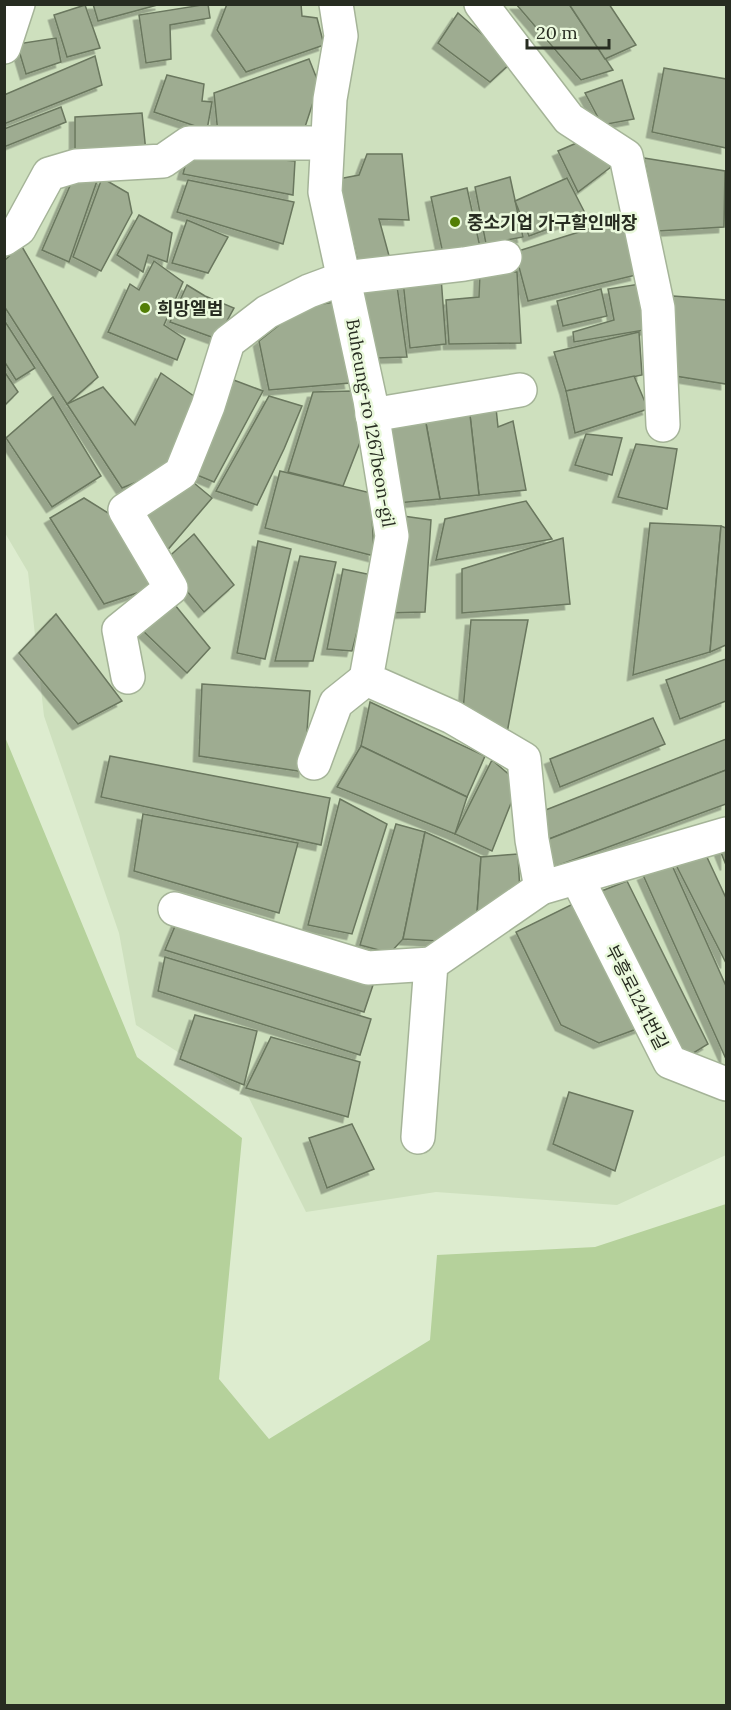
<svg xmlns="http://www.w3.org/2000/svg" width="731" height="1710" font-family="Lora,'Noto Sans KR',serif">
<defs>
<filter id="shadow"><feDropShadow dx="-5.5" dy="5.5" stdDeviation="0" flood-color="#0004"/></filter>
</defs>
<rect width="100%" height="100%" fill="#ddeccf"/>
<polygon fill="#cee0be" points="5,5 726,5 726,1155 617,1205 436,1192 306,1212 249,1098 136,1025 119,933 44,716 28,572 5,533"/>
<polygon fill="#b5d19b" points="5,729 5,737 137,1057 242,1138 219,1379 269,1439 430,1340 437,1255 595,1247 726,1204 726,1705 5,1705"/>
<g fill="#9eac91" stroke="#6a775e" stroke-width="1.5" filter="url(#shadow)">
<polygon points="93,4 161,4 98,21"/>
<polygon points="208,4 210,18 170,25 171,59 146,63 139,15"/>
<polygon points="227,4 301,4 302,16 317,18 324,45 246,72 217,30"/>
<polygon points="516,4 569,4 613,70 581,80"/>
<polygon points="569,4 609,4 636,45 605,59"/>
<polygon points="85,5 100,48 67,57 54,15"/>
<polygon points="458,13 513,61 490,82 438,43"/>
<polygon points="56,38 61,62 26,74 17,44"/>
<polygon points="95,56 102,85 4,124 4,95"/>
<polygon points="309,59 319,84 305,127 218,134 214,93"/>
<polygon points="664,68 726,79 726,148 652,132"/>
<polygon points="167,75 204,84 202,101 212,102 207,130 154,112"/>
<polygon points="622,80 634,119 602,125 585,93"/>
<polygon points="61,107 66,122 4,147 4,129"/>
<polygon points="142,113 146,152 75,156 75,117"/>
<polygon points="586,139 611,167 578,192 558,151"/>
<polygon points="189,151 295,161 293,195 183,174"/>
<polygon points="367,154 402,154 409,220 379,219 391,263 360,271 338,179 359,175"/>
<polygon points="644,158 725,171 724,227 658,231"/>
<polygon points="76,172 99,175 69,262 42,250"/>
<polygon points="510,177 523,237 486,244 475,187"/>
<polygon points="102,178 128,193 132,213 101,271 73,257"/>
<polygon points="567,178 586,215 529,236 515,201"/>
<polygon points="188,180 294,202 283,244 177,212"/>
<polygon points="467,188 480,247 443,254 431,197"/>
<polygon points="139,215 172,233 167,262 148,255 143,272 117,255"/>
<polygon points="627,217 636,275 528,301 515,252"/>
<polygon points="187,220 228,237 208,273 172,263"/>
<polygon points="21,245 98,377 67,404 4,306 4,261"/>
<polygon points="154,261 183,282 164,325 185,339 177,360 108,332 130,284 139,290"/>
<polygon points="480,272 517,272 521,343 449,344 446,300 479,297"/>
<polygon points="441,277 446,344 410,348 403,281"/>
<polygon points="646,283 650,329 574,342 573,332 614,320 608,289"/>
<polygon points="187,285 205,296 234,308 217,339 170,322"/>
<polygon points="362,286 397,286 407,357 377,358"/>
<polygon points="601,289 607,316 563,326 557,301"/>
<polygon points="673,296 726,300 726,384 675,376"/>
<polygon points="335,302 350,383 269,390 259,341 302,307"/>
<polygon points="4,320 35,368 16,380 4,361"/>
<polygon points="639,332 642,375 566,391 554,352"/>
<polygon points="4,371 18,392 4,406"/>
<polygon points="161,373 198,399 164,471 122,488 67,404 103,387 135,425"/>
<polygon points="634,376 648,409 575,433 566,391"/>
<polygon points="231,379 263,391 214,482 192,473"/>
<polygon points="352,391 364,432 343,486 288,472 313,392"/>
<polygon points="269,396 302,406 284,449 257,505 216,491"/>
<polygon points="53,397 101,476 52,507 6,438"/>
<polygon points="496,408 498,427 513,421 526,490 479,495 470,415"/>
<polygon points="470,415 479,495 440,499 425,418"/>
<polygon points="425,418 440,499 397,503 388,429"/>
<polygon points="586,434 622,438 612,475 575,465"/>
<polygon points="636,444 677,449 667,509 618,497"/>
<polygon points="280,471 371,493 374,556 265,528"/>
<polygon points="188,478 212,498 165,553 138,520"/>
<polygon points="84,498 113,516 158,586 104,604 50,518"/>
<polygon points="526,501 552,539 436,560 445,519"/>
<polygon points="403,516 431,520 425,612 385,613"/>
<polygon points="650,523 721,526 710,652 633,675"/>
<polygon points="721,526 726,528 726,645 710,652"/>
<polygon points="194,534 234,585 204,612 163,562"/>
<polygon points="563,538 570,604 462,613 462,569"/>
<polygon points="258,541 291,549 265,659 237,653"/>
<polygon points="300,556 336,562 313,661 275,661"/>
<polygon points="343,569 372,575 352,651 327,649"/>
<polygon points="175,605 210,648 187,673 141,629"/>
<polygon points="56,614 122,701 78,724 19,653"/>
<polygon points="471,620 528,620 507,733 463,710"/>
<polygon points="726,659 726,701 680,719 666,680"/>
<polygon points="202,684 310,691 304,772 199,756"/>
<polygon points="370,702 485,756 467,797 361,746"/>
<polygon points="653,718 665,744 560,787 550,759"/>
<polygon points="726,739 726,770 544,841 538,813"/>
<polygon points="361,746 467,797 455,834 337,787"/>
<polygon points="110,756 330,798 321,845 101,797"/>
<polygon points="492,760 519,783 492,851 455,834"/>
<polygon points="726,770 726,804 551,868 544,841"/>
<polygon points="340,799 387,824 352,934 308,925"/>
<polygon points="143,814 298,843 279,913 134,871"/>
<polygon points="396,824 425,832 403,939 390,953 360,945"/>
<polygon points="425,832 481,857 477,914 438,941 403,939"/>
<polygon points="726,848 726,865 720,850"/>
<polygon points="705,853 726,898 726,963 676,865"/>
<polygon points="518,854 520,893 477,914 481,857"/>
<polygon points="671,863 726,986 726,1059 643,875"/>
<polygon points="627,881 708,1044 682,1060 599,892"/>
<polygon points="575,903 642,1027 599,1043 561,1025 516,932"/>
<polygon points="178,919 376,976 364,1012 165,950"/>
<polygon points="165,957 371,1019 360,1055 158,991"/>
<polygon points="195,1015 257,1031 244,1085 180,1059"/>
<polygon points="271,1037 360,1062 348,1117 246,1088"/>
<polygon points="569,1092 633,1111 615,1171 553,1144"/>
<polygon points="352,1124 374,1169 327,1188 309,1138"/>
</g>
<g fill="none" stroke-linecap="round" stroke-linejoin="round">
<defs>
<g id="minor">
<polyline points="336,4 341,36 330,99 325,192 370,400 392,536 366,679 452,717 524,759 532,840 541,888"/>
<polyline points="481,4 569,119 626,156 658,308 663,425"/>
<polyline points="4,47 18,4"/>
<polyline points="4,239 19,229 49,174 76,166 163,161 189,143 327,143"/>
<polyline points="372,415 520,390"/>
<polyline points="128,677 119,630 171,588 125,510 181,473 208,406 228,342 267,312 309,291 344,278 464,264 505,257"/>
<polyline points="314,763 336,703 366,679"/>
<polyline points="577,878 670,1062 726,1084"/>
<polyline points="175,909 368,968 431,964"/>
<polyline points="418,1137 431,964 541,888 726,834"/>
</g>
</defs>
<use href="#minor" stroke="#a5b498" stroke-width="36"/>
<use href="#minor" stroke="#fff" stroke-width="33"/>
</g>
<g fill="#527e05" stroke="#eaf9dc" stroke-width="2">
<circle cx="455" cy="222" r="6"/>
<circle cx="145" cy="308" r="6"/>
</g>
<g text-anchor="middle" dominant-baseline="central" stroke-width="5" stroke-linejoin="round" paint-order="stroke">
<g font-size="18" font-weight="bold" fill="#272c21" stroke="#eaf9dc" text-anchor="start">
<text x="467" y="222">중소기업 가구할인매장</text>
<text x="157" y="308">희망엘범</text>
</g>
<g font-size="18" fill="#272c21" stroke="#eaf9dc">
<text transform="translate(371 423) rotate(80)">Buheung-ro 1267beon-gil</text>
<text transform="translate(637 997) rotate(63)">부흥로1241번길</text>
</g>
</g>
<rect width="731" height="1710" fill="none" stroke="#272c21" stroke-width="12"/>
<path d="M527 39v9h82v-9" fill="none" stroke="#272c21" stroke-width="3"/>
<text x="536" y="39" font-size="18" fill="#272c21" stroke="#eaf9dc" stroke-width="4.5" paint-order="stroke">20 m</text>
</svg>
